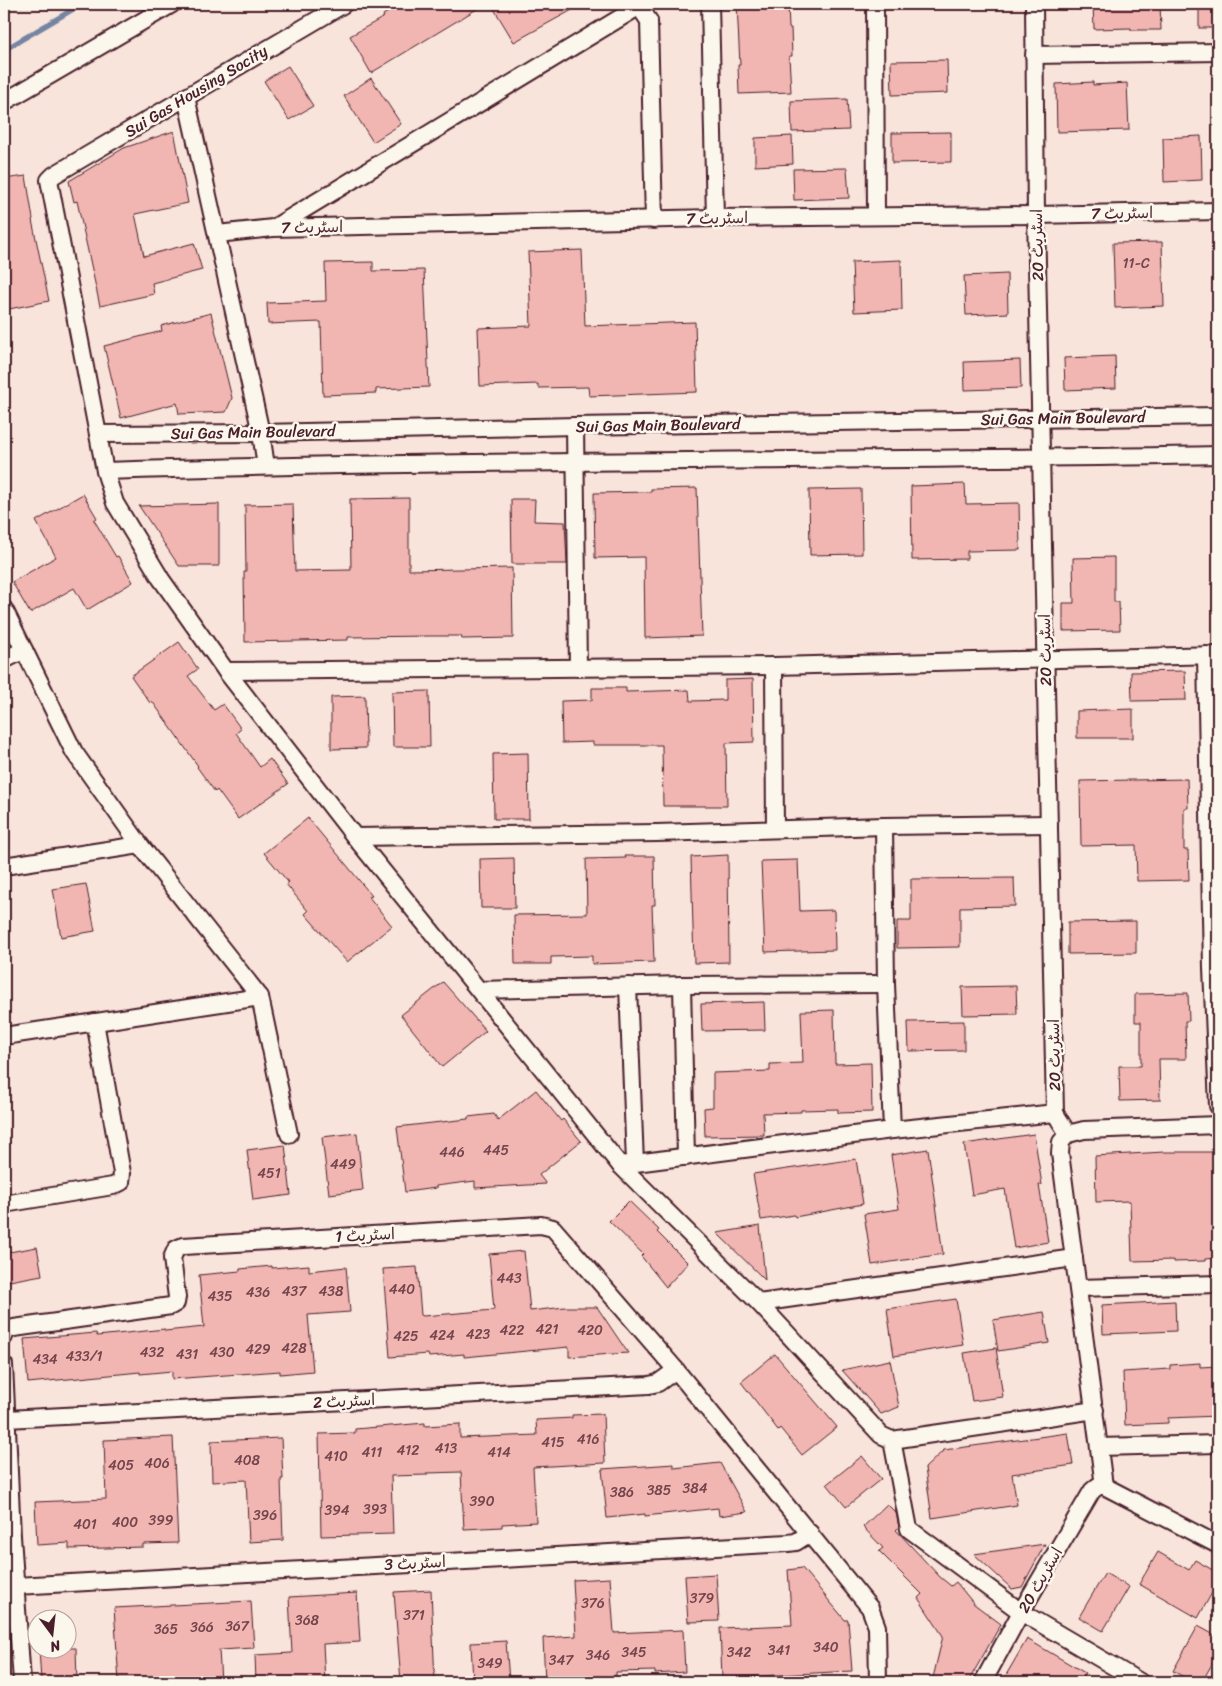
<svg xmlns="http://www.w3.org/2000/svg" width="1222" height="1686" font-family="Sriracha,'Playpen Sans Arabic',sans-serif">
<rect width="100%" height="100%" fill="#f8e4db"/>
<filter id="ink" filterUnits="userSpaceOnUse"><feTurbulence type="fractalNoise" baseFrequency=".02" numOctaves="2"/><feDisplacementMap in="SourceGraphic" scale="10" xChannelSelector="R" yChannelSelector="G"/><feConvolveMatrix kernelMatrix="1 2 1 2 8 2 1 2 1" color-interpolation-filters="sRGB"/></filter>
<g filter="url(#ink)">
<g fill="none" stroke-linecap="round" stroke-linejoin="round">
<polyline stroke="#7585a1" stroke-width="5" points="4,50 82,4"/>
</g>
<g fill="#f2b6b2" stroke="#4a1f2b">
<polygon points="401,4 485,4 371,73 350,36 384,17 383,15"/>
<polygon points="491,4 583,4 514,42"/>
<polygon points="737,4 788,4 789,28 791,28 792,56 789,56 791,92 739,94 738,65 740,65"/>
<polygon points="1093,4 1160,4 1161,30 1131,30 1131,28 1094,29"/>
<rect x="1199" y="4" width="19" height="24"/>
<polygon points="947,60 948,93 892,95 891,61"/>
<polygon points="288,66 313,106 289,120 264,81"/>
<polygon points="371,78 401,124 373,142 344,96"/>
<polygon points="1093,82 1093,85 1127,83 1129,130 1057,132 1056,84"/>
<polygon points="847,99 849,130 792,132 791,101"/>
<polygon points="174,131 188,203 135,214 137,223 144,256 194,243 202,270 152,283 154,294 100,306 77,201 74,202 69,181 124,148"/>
<polygon points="951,132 951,162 892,163 892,133"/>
<polygon points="792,136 793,164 755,166 755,138"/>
<polygon points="1201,136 1202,180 1164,182 1163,138"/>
<polygon points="847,168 849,198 794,200 793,169"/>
<polygon points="26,176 33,219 32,220 49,301 4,310 4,179"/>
<polygon points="1162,242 1164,306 1115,308 1113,243"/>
<polygon points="582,250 585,326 695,322 697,392 589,396 588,387 538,388 538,384 480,386 478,328 531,326 528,252"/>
<polygon points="901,260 902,310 854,312 852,262"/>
<polygon points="373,262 373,271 424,270 429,387 376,389 376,393 323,395 321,322 268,324 267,303 326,301 325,263"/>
<polygon points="1007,274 1008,313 966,315 964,276"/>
<polygon points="211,313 232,398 226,412 179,414 177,403 121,418 104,346 162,331 161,326"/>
<polygon points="1115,356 1116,388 1065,390 1064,358"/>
<polygon points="1020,360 1021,388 965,390 964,362"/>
<polygon points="965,484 966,504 1019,503 1020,550 967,551 967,559 912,560 911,486"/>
<polygon points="697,488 702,636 645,638 644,557 595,558 594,493 651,492 651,489"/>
<polygon points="861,489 862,554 810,555 809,490"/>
<polygon points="83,494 97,518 94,520 116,557 118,556 133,582 87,610 74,588 30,613 12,582 56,557 36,521"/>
<polygon points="409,498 409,570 512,568 513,638 462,639 461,636 431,636 348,637 348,640 245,642 244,572 246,572 245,505 293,504 295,571 351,570 350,499"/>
<polygon points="511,499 535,499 534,521 565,522 567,564 512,564"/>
<polygon points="219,504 219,566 179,566 139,506"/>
<polygon points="1114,557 1114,602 1119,602 1120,630 1063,631 1063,603 1074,603 1073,558"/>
<polygon points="179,642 198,669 188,676 214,710 223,704 241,729 236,733 260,767 270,759 288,784 238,819 217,790 215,792 197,767 198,766 152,701 150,703 131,676"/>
<polygon points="1185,671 1186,700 1132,701 1131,672"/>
<polygon points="753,679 754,742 726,743 727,806 663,806 662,745 593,745 593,742 562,743 561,701 592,700 592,688 626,688 626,692 689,690 690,701 725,700 725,680"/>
<polygon points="429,691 430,747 393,747 392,692"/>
<polygon points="365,696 366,748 331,749 331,697"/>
<polygon points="1133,709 1133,738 1077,738 1077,711"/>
<polygon points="528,753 529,819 494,819 493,754"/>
<polygon points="1187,779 1188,808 1184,808 1184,850 1188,850 1189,880 1137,881 1136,845 1081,846 1080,781"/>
<polygon points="308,818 372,896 369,897 392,926 347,962 305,914 308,911 286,884 288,882 264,853"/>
<polygon points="728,855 729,962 694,963 691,857"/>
<polygon points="625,856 654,856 655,905 652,905 654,962 592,964 592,956 551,957 551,964 515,964 514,915 587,914 586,859 626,858"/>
<polygon points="514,858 515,908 481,908 480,859"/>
<polygon points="798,860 800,911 834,910 835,950 765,952 761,861"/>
<polygon points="1014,878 1015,906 960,907 960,947 897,948 897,921 911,921 911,879"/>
<polygon points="86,884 95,931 61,937 53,889"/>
<polygon points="1136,921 1136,953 1068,954 1068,922"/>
<polygon points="443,982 486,1031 442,1067 401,1015"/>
<polygon points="1016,986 1017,1014 963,1015 962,987"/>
<polygon points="1188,993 1189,1021 1185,1021 1186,1059 1159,1059 1160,1100 1120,1101 1119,1066 1141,1066 1141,1022 1135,1022 1135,994"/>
<polygon points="764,1002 765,1030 702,1031 701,1004"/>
<polygon points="834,1010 835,1064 871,1063 872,1112 838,1113 838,1109 801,1110 801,1112 763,1113 764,1135 705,1136 704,1108 713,1107 713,1073 770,1071 770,1064 803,1063 801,1011"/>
<polygon points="964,1021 964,1050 909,1051 908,1022"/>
<polygon points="536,1090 561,1121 563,1119 581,1141 539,1175 546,1184 475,1188 475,1181 436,1186 436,1188 405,1192 397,1127 468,1119 468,1117 494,1114 498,1120"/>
<polygon points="357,1133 363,1190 329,1194 322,1137"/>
<polygon points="1034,1134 1042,1185 1039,1185 1048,1242 1014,1248 1005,1189 972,1195 964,1144"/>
<polygon points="285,1145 291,1195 253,1200 247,1150"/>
<polygon points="928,1149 943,1254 872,1265 864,1214 899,1209 891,1155"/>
<polygon points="1164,1152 1218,1152 1218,1258 1205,1259 1205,1261 1174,1262 1174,1260 1132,1261 1130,1201 1096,1202 1095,1156"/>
<polygon points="856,1159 863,1204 795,1217 794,1215 761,1220 753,1174"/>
<polygon points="629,1201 659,1230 657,1232 688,1263 666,1287 641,1256 643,1254 609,1221"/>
<polygon points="760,1226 765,1280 717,1233"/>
<polygon points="37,1247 42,1275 4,1282 4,1253"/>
<polygon points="524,1251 530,1311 565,1307 597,1307 628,1353 569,1357 569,1347 464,1357 464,1354 429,1357 428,1354 390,1357 383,1269 417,1267 421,1315 423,1316 494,1310 489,1254"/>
<polygon points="309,1265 309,1271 346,1267 350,1312 308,1315 313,1371 280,1374 280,1371 172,1379 172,1371 140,1374 140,1372 28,1383 24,1339 96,1333 97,1336 165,1329 165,1331 204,1327 199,1275 240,1271 240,1269 272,1266 272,1268"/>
<polygon points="956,1299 963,1345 894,1356 887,1309"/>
<polygon points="1175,1301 1176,1331 1103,1334 1102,1305"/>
<polygon points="1044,1312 1049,1343 998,1351 993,1320"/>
<polygon points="996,1348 1003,1397 972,1401 964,1353"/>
<polygon points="775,1354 837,1427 802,1455 780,1428 778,1430 741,1382"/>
<polygon points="890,1360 899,1407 881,1414 842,1370"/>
<polygon points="1200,1363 1200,1367 1218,1366 1218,1416 1168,1418 1168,1423 1125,1425 1123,1372 1170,1369 1170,1365"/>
<polygon points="603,1414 605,1463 533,1467 536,1522 502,1524 502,1527 464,1529 461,1472 427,1473 427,1475 391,1476 393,1534 321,1536 319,1434 355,1433 355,1429 425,1423 425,1426 460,1424 460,1438 537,1435 536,1420 572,1418 572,1415"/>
<polygon points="1068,1433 1073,1465 1012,1474 1017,1505 932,1518 925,1468 944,1450"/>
<polygon points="173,1437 178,1543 143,1544 143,1547 69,1549 69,1543 37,1545 35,1502 106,1499 104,1440"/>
<polygon points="281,1438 283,1479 281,1479 283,1540 249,1542 246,1480 212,1482 211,1441"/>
<polygon points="862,1456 881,1479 846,1507 827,1484"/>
<polygon points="720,1463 747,1512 719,1516 718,1508 645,1516 645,1514 607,1518 602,1469 674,1464 674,1468"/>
<polygon points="887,1504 896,1513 899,1527 896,1530 940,1577 951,1586 956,1582 974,1604 1001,1624 968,1682 932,1682 943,1636 918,1598 922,1594 879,1551 883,1548 863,1527"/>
<polygon points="1045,1544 1022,1587 1012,1589 974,1554"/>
<polygon points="1158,1552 1189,1570 1195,1560 1218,1573 1218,1582 1198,1618 1139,1584"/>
<polygon points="802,1568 845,1620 848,1620 852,1671 722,1678 720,1628 792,1625 788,1570"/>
<polygon points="1105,1573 1129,1587 1103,1631 1079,1617"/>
<polygon points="716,1574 719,1621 688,1622 685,1576"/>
<polygon points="610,1578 614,1633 683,1630 685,1672 655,1674 655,1671 616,1672 616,1676 578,1679 578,1682 545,1682 543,1638 576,1636 573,1580"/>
<polygon points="431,1590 435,1682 401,1682 394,1592"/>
<polygon points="357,1593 360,1642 323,1644 325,1682 256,1682 255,1655 292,1653 289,1597"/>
<polygon points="251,1601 254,1648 219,1650 221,1682 119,1682 114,1608"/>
<polygon points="1198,1626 1218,1637 1218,1653 1202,1682 1193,1682 1173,1671"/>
<polygon points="1027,1639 1085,1673 1079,1682 1002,1682"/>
<polygon points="506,1641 509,1682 473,1682 471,1643"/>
<polygon points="39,1648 76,1648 77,1682 41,1682"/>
</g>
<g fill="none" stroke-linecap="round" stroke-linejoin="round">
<defs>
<g id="minor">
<polyline points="344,4 54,175 49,180 105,471 115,503 161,579 226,671 355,837 620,1165 759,1303 881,1435 892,1440 1095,1410"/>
<polyline points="710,4 715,218"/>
<polyline points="875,4 876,216"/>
<polyline points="1034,4 1036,215 1055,1113 1068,1134 1061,1142 1060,1153 1104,1486 1218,1545"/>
<polyline points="639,6 649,21 654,220"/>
<polyline points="1034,55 1218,52"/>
<polyline points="186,97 261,433 266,466"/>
<polyline points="4,102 172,4"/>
<polyline points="275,227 643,4"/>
<polyline points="217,234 273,228 715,218 1036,215 1218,211"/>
<polyline points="575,426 578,668"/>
<polyline points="98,434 261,433 575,426 1218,416"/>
<path d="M105,471C476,459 847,462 1218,455"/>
<polyline points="4,609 74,752 140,845 260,997 289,1134"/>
<polyline points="1206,655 1212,968 1218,1106"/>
<polyline points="4,660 24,650"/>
<polyline points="774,666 775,829"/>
<polyline points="226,671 774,666 1218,655"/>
<polyline points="884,826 886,984 892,1130"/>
<polyline points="355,837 657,833 884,826 1049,824"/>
<polyline points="4,866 140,845"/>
<polyline points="682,985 686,1157"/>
<polyline points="628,986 635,1163"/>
<polyline points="479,990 682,985 886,984"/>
<polyline points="4,1036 260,997"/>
<polyline points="1068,1134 1084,1130 1218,1125"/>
<polyline points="620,1165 892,1130 1055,1113"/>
<polyline points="4,1204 113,1186 121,1182 122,1173 95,1022"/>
<polyline points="1078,1288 1218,1284"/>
<polyline points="759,1303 1074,1258"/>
<polyline points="4,1337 6,1330 14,1328 171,1306 176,1303 177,1297 172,1258 176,1249 183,1246 541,1225 553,1228 676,1370 870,1608 877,1627 878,1682"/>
<polyline points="4,1365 12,1536 22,1682"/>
<polyline points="7,1419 649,1385 658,1383 676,1370"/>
<polyline points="892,1440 909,1529 1021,1612 1140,1682"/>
<polyline points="1099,1447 1218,1444"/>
<polyline points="16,1586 788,1543 796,1542 810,1533"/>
<polyline points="983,1682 1021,1612 1092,1491 1098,1486 1104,1486"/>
</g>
</defs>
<use href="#minor" stroke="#4a1f2b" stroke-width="20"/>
<use href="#minor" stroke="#fbf7ec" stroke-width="16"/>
</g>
</g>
<g text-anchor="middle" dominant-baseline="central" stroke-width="5" stroke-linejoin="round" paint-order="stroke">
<g font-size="14" fill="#74454d">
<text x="1136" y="263">11-C</text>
<text x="496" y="1150">445</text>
<text x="452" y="1152">446</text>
<text x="343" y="1164">449</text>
<text x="269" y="1173">451</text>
<text x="509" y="1278">443</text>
<text x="402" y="1289">440</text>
<text x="294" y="1291">437</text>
<text x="331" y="1291">438</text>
<text x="258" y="1292">436</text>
<text x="220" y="1296">435</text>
<text x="547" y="1329">421</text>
<text x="512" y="1330">422</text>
<text x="590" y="1330">420</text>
<text x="478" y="1334">423</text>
<text x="442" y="1335">424</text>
<text x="406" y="1336">425</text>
<text x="294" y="1348">428</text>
<text x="258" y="1349">429</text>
<text x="152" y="1352">432</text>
<text x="222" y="1352">430</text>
<text x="187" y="1354">431</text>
<text x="84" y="1356">433/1</text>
<text x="45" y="1359">434</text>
<text x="588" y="1439">416</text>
<text x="553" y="1442">415</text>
<text x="446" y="1448">413</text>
<text x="408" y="1450">412</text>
<text x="372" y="1452">411</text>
<text x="499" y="1452">414</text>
<text x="336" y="1456">410</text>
<text x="247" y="1460">408</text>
<text x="157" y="1463">406</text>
<text x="121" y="1465">405</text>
<text x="695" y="1488">384</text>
<text x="659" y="1490">385</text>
<text x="622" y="1492">386</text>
<text x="482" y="1501">390</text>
<text x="375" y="1509">393</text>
<text x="337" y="1510">394</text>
<text x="265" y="1515">396</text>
<text x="161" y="1520">399</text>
<text x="125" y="1522">400</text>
<text x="85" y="1524">401</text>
<text x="702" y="1598">379</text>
<text x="593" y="1603">376</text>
<text x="414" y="1615">371</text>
<text x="307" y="1620">368</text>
<text x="237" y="1626">367</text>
<text x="202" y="1627">366</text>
<text x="166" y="1629">365</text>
<text x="826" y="1647">340</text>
<text x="779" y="1650">341</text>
<text x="634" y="1652">345</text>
<text x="739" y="1652">342</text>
<text x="598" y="1655">346</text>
<text x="561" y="1660">347</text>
<text x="490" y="1663">349</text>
</g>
<g font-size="16" fill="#4a1f2b" stroke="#fbf7ec">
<text transform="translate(196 91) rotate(-31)">Sui Gas Housing Socity</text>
<text transform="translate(1122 213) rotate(-1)">اسٹریٹ 7</text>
<text transform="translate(717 218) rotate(-1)">اسٹریٹ 7</text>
<text transform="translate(312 227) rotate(-1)">اسٹریٹ 7</text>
<text transform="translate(1037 245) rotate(-91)">اسٹریٹ 20</text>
<text transform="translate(1063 418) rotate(-1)">Sui Gas Main Boulevard</text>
<text transform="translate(658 425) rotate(-1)">Sui Gas Main Boulevard</text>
<text transform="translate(253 432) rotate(-1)">Sui Gas Main Boulevard</text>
<text transform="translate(1045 650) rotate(-91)">اسٹریٹ 20</text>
<text transform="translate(1054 1055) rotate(-91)">اسٹریٹ 20</text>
<text transform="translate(365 1235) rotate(-3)">اسٹریٹ 1</text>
<text transform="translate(344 1401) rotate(-3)">اسٹریٹ 2</text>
<text transform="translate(415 1563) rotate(-3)">اسٹریٹ 3</text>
<text transform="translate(1040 1580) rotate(-60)">اسٹریٹ 20</text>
</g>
</g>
<rect width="1222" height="1686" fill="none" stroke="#fbf7ec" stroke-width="20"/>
<rect x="10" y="10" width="1202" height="1666" fill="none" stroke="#4a1f2b" stroke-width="2" filter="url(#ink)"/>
<g transform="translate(52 1634) rotate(165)"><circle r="24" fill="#fbf7ec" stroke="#b4a19f"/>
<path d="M0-4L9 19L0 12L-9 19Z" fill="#4a1f2b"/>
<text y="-8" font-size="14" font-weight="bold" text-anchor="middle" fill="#4a1f2b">N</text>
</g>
</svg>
